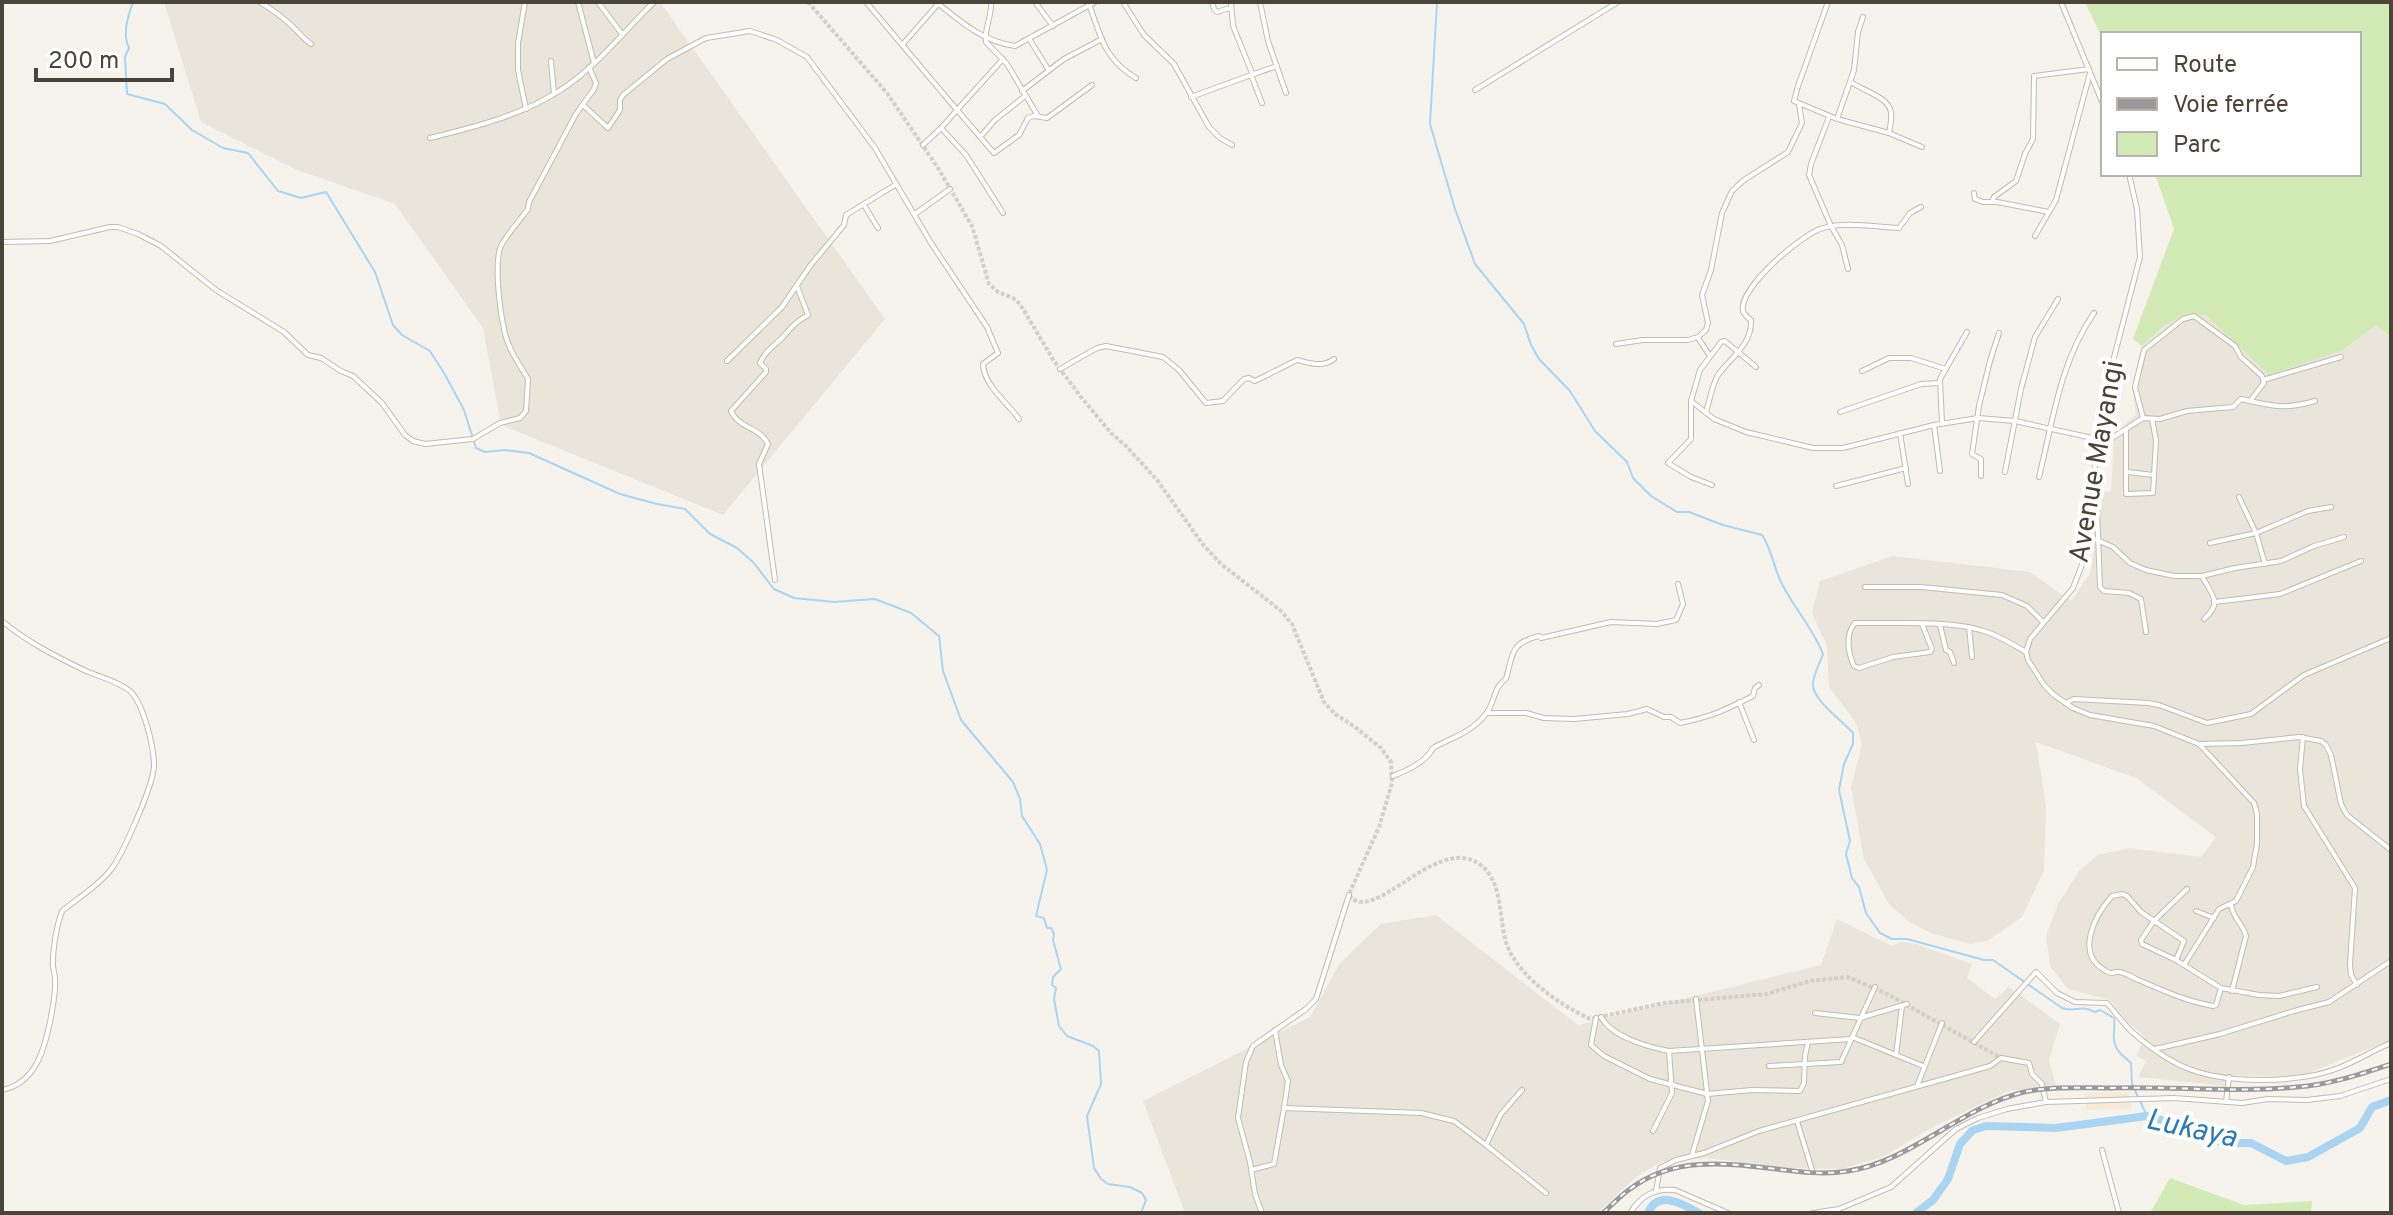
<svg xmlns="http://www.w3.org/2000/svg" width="2393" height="1215" font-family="Overpass,sans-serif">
<rect width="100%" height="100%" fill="#f6f3ec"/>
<g fill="#eae5da">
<polygon points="164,2 660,2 885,319 723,515 501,425 483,328 395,204 295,169 201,122"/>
<polygon points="2188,313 2199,314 2343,350 2376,325 2391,337 2391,1040 2309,1073 2288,1077 2228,1075 2227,1086 2138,1077 2146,1061 2136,1055 2145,1037 2127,1022 2110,1000 2068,989 2050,966 2046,936 2058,904 2079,871 2098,855 2129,848 2201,857 2216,837 2136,778 2036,742 2046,807 2044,870 2022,917 1987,941 1970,944 1931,933 1908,921 1889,904 1864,859 1851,787 1862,744 1856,723 1829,687 1827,646 1812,613 1820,581 1893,556 2030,572 2071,601 2090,574 2102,492 2111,491 2114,433 2136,415 2132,388 2142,346 2176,318"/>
<polygon points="1436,915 1578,1025 1821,965 1837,919 1892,946 1900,942 1916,944 1972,964 1967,978 1995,999 2009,987 2060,1024 2049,1060 2056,1086 2008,1091 1931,1128 1883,1157 1841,1169 1789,1168 1707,1158 1661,1162 1636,1177 1597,1213 1185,1213 1143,1101 1310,1017 1340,963 1381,924"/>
</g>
<polygon fill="#f7ead8" points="2129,1092 2132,1109 2086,1110 2085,1093"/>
<g fill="#d2eab5">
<path d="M2085,2H2391V337L2376,325L2343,350L2269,375L2207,316C2179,308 2162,329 2142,346L2133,339L2174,229L2155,174H2359V34H2103V40Z"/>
<polygon points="2170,1178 2244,1205 2312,1201 2311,1213 2150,1213"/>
</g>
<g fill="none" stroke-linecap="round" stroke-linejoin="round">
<g stroke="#a9d4f2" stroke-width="2">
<path d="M133,2C128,16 122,34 129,48L125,57L127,94L165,104L192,130L223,148L248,153L278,191L301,198L326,192L375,272L393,325L402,335L430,351L444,373L464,410L476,448L485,452L505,450L529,453L620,494L657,504L685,509L710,534L737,548L753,562L774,589L794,598L834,602L875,599L911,613L939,636L943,671L961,720L1013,782L1020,799L1022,816L1040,844L1047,870L1036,916L1044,918L1047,928H1051L1054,934L1053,940L1061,969L1053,977L1052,985L1056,988L1054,999L1059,1026L1067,1036L1093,1046L1099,1051L1101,1084L1087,1116L1094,1168L1101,1179L1108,1184L1130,1187L1142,1193L1146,1200L1141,1213"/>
<path d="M1437,2L1430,124L1455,209L1475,264L1524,324L1531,345L1539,359L1570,391L1595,431L1627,462L1633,478L1651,496L1677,512H1689L1723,525L1762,535C1773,552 1773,566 1781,582C1793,607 1813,628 1823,654C1820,663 1813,675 1813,684C1812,700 1843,721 1853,733V744L1844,764L1839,790L1850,841L1846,854L1852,878L1859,887L1866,913L1880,933L1892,939H1907L1984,960H1993L2062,1008C2077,1013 2078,1004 2095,1012L2100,1010L2114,1018C2116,1028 2111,1038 2116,1047C2118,1053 2126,1058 2131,1063L2132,1084L2147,1116"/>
</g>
<g stroke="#a9d4f2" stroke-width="8">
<path d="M1648,1213C1658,1188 1683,1205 1699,1213"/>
<polyline points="1916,1213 1933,1200 1948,1179 1960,1144 1973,1130 1986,1126 2056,1128 2147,1116 2169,1122 2223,1143 2251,1143 2286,1161 2308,1157 2360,1128 2372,1107 2391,1100"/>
</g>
<path stroke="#d4d0c8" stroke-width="4" stroke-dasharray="4 2" stroke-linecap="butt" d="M808,2L887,93L938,168L972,226L989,284L998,292L1013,298L1020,304L1054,361L1081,397L1111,433L1127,447L1157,480L1204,546L1221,564L1280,610L1292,624L1324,702L1335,714L1355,727L1381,748L1391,762L1392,783L1379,827L1350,892L1349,895C1372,927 1433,838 1476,862C1507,879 1496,925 1510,952C1526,982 1561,1005 1590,1019L1664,1003L1767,994L1810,981L1848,977L1889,995L2001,1058"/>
<defs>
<g id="minor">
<path d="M260,2C271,9 283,17 292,26C299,32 302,38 311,44"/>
<polyline points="525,2 518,43 518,70 526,109"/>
<polyline points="578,2 594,63"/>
<polyline points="598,2 622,34"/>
<polyline points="866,2 957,110 941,128 923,145"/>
<path d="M936,2C960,21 983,42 1015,46L1095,2"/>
<path d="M991,2C992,16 984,29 986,42L1007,64L1038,116"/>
<polyline points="1035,2 1053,26"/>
<polyline points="1123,2 1144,35 1174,64 1209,127 1220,138 1232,145"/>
<polyline points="1212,2 1214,9 1217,12 1230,8"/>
<polyline points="1260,2 1268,41 1286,93"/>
<polyline points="1828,2 1798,86 1794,101 1837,119 1889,133 1922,147"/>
<polyline points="2061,2 2103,104"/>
<path d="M1089,4C1101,37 1104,59 1136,78"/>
<polyline points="1030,40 1048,69"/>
<polyline points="903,44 938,4"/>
<polyline points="1003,59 957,110 994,153 1019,135 1028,118 1034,116 1047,118 1092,85"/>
<polyline points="551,61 554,94"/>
<path d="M1851,82C1861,90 1890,97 1891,113C1892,119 1890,127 1889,133"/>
<polyline points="1475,90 1618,2"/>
<polyline points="1022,91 1064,59 1102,39"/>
<polyline points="1191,97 1251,75 1252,73 1233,26 1231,2"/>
<polyline points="1262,103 1251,75 1277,66"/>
<path d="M583,105L608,128L620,110V100L623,95L667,59L706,38L750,31L777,40L807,57L875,148L931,243L987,327L998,353L983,364C984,386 1007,402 1019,419"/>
<polyline points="1829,117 1811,164 1809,175 1831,226 1842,245 1848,269"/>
<polyline points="1837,119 1854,70 1858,32 1863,17"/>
<polyline points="941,128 966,155 1003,213"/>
<polyline points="981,136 995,120 1025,96"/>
<path d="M430,138C474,127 520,116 559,91C596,68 623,32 654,2"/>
<polyline points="2129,174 2137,209 2140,257 2103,400 2083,562 2073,588 2030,639 2026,652 2028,660 2044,685 2054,695 2073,708 2090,715 2154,726 2199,744 2242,743 2299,737 2321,741 2326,745 2331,755 2341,804 2347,815 2391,850"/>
<polyline points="1974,193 1975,199 1983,202 1997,202 2049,212"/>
<polyline points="1992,202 1994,197 2016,181 2025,154 2033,139 2034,76 2089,69"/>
<polyline points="864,205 878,228"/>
<polyline points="915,214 950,189"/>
<polyline points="2035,236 2056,200 2090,73"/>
<path d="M2,242L50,241L110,227H118L138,234L161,246L216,290L284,332L308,355L321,358L341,371L353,376L382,403L405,435L413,441L425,444L473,439L500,423L520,418L526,411L528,379C519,364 507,347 504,329C500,311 493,259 502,244C509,232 520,220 528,209L529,202L576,114L594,89L596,83L589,67"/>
<polyline points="1698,338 1710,356"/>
<polyline points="1616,344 1643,340 1688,340 1698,337 1706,330 1708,323 1702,295 1711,270 1722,213 1732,191 1744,180 1788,152 1802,123 1799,104"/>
<polyline points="727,361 782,307 810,266 844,225 846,215 895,185"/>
<path d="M1060,369L1097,348L1106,346L1163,357L1179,370L1206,403L1223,401L1244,379L1249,378L1255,381L1297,360C1310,363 1322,368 1334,359"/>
<polyline points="1862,371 1889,358 1911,358 1946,369"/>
<polyline points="2263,380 2341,357"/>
<polyline points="1691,401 1714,419 1746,432 1813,448 1843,448 1934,425 1978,418 2015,421 2097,439"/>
<path d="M1706,412C1709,402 1713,383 1718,375C1731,357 1752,345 1751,320C1749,319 1743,313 1743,311C1738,288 1803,233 1823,228C1846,221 1875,227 1899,228L1910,213L1921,207"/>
<polyline points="1840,412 1921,384 1940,383"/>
<polyline points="2143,418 2135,387 2144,350 2183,319 2194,316 2235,346 2241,357 2262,376 2264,383 2250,401"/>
<polyline points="1942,423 1940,379 1967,332"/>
<polyline points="1934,425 1940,471"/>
<polyline points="2126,431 2126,494 2153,493 2156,440 2152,419"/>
<polyline points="1900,433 1908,484"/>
<path d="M2097,440H2109L2143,418L2160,419L2187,411L2233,407L2241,399C2272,406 2284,410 2315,401"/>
<polyline points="2005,472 2021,389 2035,337 2058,299"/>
<polyline points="2127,472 2154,475"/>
<polyline points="1981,476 1981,459 1972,454 1979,406 1990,361 1999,333"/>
<path d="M2039,477C2053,420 2060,362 2094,313"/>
<polyline points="1712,485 1691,477 1668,463 1691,439 1691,401 1700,370 1721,342 1725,341 1756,367"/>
<polyline points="1836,486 1906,468"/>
<polyline points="2089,510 2097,510 2100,587 2104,591 2129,593 2141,599 2146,632"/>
<polyline points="2097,540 2113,547 2130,563 2146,570 2174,576 2202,576 2235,568 2281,561 2314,546 2344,537"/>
<polyline points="2210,543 2256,533 2239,497"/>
<polyline points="2265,564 2256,533 2308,511 2331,507"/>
<path d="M2202,576C2212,595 2223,603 2204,619"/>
<path d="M775,580L759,464L768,444C760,427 739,429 731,411L766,372V369L760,363C765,351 774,346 783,337C792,327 795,322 808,315L797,286"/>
<polyline points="1865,587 1921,587 2002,595 2027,606 2042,621"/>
<polyline points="2215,602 2280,594 2361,561"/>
<path d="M2,621C27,642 57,657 86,671C100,677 118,681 130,691C144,704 154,748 154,766C153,786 122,857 109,872C96,887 77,899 62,911C57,925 53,946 53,961C52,967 55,973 55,979C56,992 53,1004 51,1017C45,1047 37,1083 2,1090"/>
<path d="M1922,624L1932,649L1930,652L1893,657L1859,668L1854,666C1848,653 1845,634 1855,623C1893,624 1951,619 1987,632C2001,637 2014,645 2026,652"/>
<polyline points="1940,625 1946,650 1950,652 1954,663"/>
<polyline points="1969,627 1972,657"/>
<polyline points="1739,702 1754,740"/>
<polyline points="2065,703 2074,699 2148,703 2159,705 2207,723 2251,714 2304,675 2391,638"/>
<path d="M1488,713H1526L1544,718L1574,719L1628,714L1647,709L1664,717H1671L1680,723C1711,717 1725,710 1753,696L1755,688L1759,685"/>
<polyline points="2303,737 2300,769 2304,806 2355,888 2350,964 2351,975 2357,985"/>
<path d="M1393,776C1408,770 1426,762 1433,748C1451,738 1472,732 1485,715C1495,704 1493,687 1506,679C1513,654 1510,643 1539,636L1541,638L1611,622L1657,624L1676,620L1683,604L1678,584"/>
<polyline points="2187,889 2154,921 2141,940 2142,944 2176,960 2221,988 2259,995 2279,996 2317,987"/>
<path d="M2231,905C2233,918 2243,924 2246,936L2232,991"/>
<polyline points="2196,911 2214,918"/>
<path d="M2176,960L2184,941L2141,912L2127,896L2123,894L2112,896C2095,915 2074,954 2106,971C2113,975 2111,972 2118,972C2124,972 2130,976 2136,979C2162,990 2185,1001 2213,1006L2216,1005L2221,988"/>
<polyline points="2184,965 2219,909 2236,901 2253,867 2257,844 2257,814 2254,803 2199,744"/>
<polyline points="1815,1013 1860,1018 1907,1004"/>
<path d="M1601,1017C1612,1037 1648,1047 1669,1051L1851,1039"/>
<polyline points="1596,1018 1591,1045 1604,1056 1650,1079 1707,1094 1752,1090 1800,1091 1804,1083 1805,1056 1808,1042"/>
<polyline points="1275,1030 1281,1065 1288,1081 1284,1108"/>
<polyline points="1852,1037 1923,1066"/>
<path d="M1974,1042L2036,972L2057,993L2075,1002L2107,1003C2115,1012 2122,1022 2131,1031C2146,1044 2164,1058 2182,1066C2223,1085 2300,1084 2341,1067C2358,1060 2374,1050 2391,1043"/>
<polyline points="2155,1049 2220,1034 2294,1011 2329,1002 2391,961"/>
<polyline points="1896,1055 1902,1006"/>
<polyline points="1769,1066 1841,1062 1875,987"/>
<polyline points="1917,1086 1942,1023"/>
<polyline points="2226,1102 2229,1077"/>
<polyline points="1797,1121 1812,1170"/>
<polyline points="1653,1131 1672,1093 1669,1051"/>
<polyline points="1486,1145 1546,1193"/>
<polyline points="2102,1150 2119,1213"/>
<polyline points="1692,1155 1708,1101 1696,999"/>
<polyline points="1251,1170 1274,1164 1284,1108 1421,1113 1454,1121 1486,1145 1501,1114 1522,1090"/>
<polyline points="1656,1191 1660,1168 1676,1160 1704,1153 1759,1131 1990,1066 2001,1058 2029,1063 2032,1074 2042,1084 2046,1102"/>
<polyline points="1262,1213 1255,1194 1250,1162 1238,1118 1246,1062 1253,1046 1306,1009 1316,999 1349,895"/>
<path d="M1630,1213C1641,1196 1654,1188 1675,1190L1728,1213"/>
<polyline points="1813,1213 1839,1209 1891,1187 1956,1129 1978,1118 2007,1109 2046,1102 2174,1098 2242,1103 2268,1099 2307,1100 2340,1096 2391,1079"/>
</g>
</defs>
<use href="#minor" stroke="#c2bbae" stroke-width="6"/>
<use href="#minor" stroke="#fff" stroke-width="4"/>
<defs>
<path id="rail" d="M1603,1213C1612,1205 1620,1196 1630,1189C1674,1156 1725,1163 1776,1169C1800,1172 1824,1175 1848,1171C1910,1162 1961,1107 2024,1092C2051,1086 2082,1088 2109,1088C2172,1086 2235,1093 2297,1087C2329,1085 2361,1074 2391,1064"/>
</defs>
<use href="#rail" stroke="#9a9a9a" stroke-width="5"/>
<use href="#rail" stroke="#fff" stroke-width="2" stroke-dasharray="6" stroke-linecap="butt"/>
</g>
<g text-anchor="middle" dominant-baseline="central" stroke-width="8" stroke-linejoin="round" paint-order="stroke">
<g font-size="28" fill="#4b4439" stroke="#fff">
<text transform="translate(2098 462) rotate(-80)">Avenue Mayangi</text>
</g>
<g font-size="30" font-style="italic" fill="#2e7ab2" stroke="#fff">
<text transform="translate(2191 1130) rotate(12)">Lukaya</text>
</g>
</g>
<rect width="2393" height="1215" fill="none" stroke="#4b4439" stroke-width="8"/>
<rect x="2101" y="32" width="260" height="144" fill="#ffffff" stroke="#b7b4b0" stroke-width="2"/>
<rect x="2117" y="58" width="40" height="12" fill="#ffffff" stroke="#b7b4b0" stroke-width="2"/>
<text x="2173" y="72" font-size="24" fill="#4b4439">Route</text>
<rect x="2117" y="98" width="40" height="12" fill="#9a9a9a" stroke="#b7b4b0" stroke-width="2"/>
<text x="2173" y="112" font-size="24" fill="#4b4439">Voie ferrée</text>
<rect x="2117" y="132" width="40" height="24" fill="#d2eab5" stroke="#b7b4b0" stroke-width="2"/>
<text x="2173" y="152" font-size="24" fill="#4b4439">Parc</text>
<path d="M36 68v12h136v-12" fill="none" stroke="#4b4439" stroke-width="4"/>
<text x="48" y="68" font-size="24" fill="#4b4439" stroke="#ffffff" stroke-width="6" paint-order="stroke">200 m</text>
</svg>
